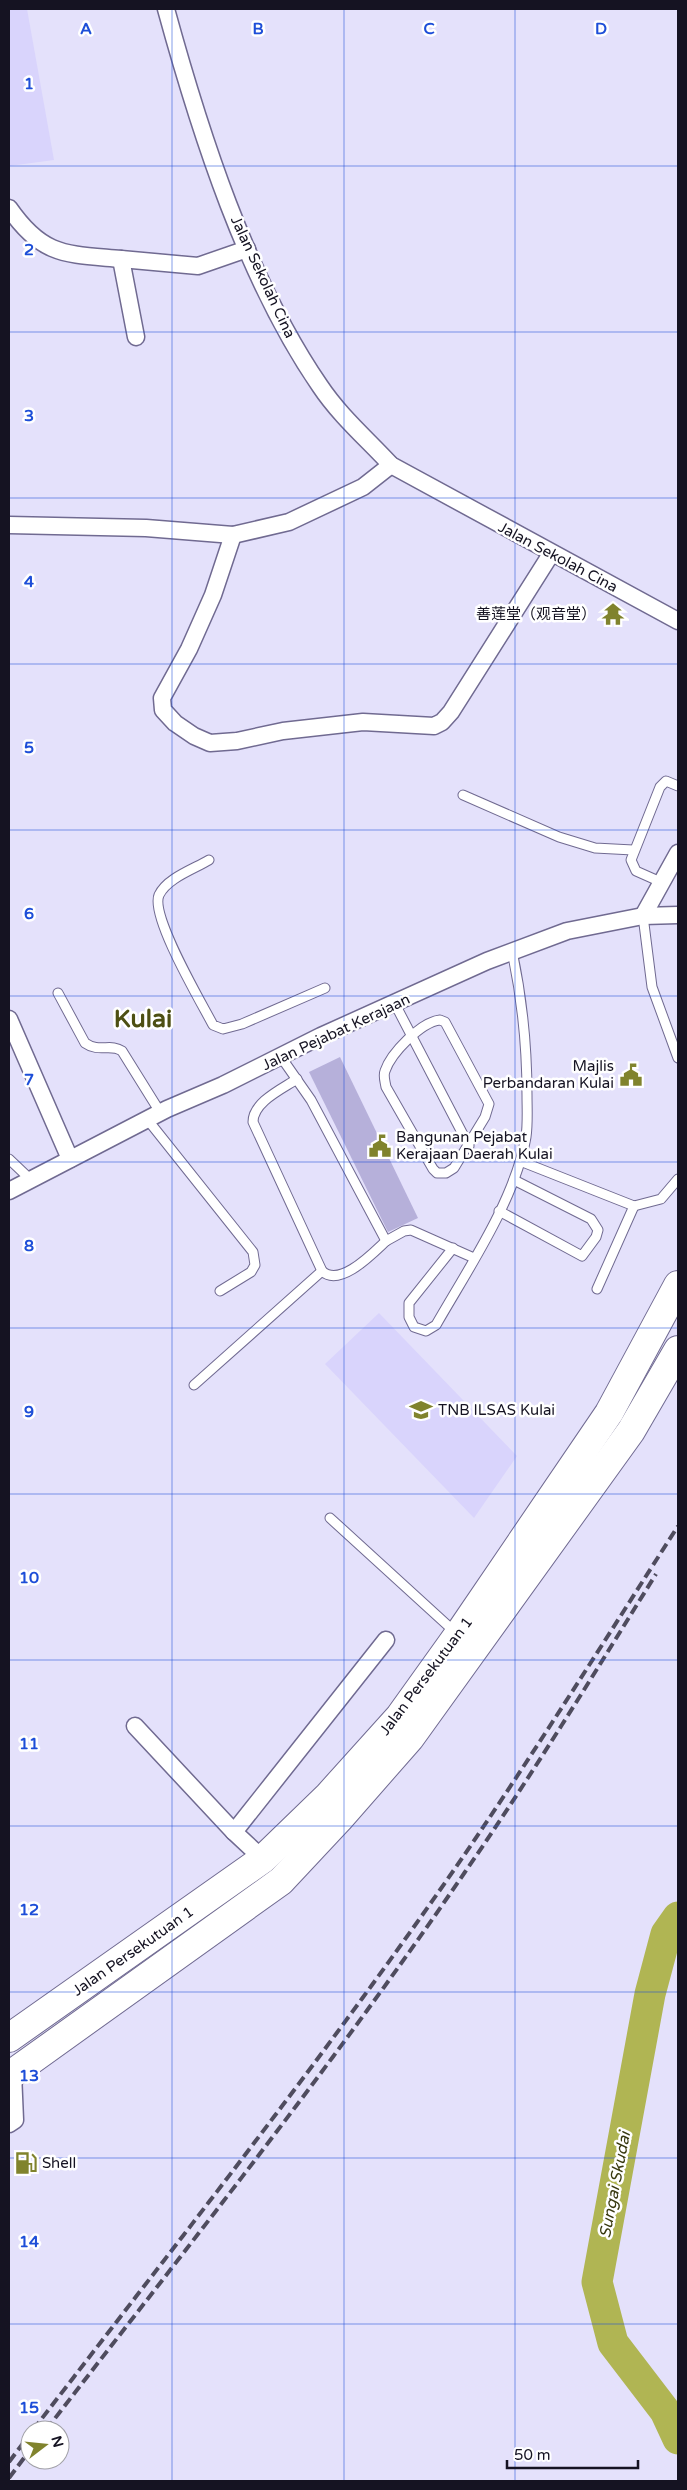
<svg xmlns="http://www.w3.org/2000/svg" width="687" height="2490" font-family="'Varela Round','Noto Sans SC',sans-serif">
<rect width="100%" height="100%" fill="#e4e1fb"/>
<g fill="#d9d4fc">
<polygon points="9,9 27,9 54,160 9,166"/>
<polygon points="379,1313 517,1456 474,1518 325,1364"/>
</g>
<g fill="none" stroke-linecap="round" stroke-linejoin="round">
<polyline stroke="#b0b553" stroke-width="31" points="678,1917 666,1934 650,1994 597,2282 613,2343 665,2411 678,2439"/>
</g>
<polygon fill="#b6b0da" points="340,1057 418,1218 388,1232 309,1072"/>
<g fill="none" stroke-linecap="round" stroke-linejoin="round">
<defs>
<g id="lane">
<polyline points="463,795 559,837 595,848 633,850"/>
<path d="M209,860C194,869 167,878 159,895C150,916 201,1002 213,1025L223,1029L242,1024L325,988"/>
<polyline points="663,883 636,871 631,860 660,787 666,781 678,786"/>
<polyline points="643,916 652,987 678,1058"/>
<path d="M58,993L85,1043C99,1053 111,1043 122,1051L160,1112"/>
<polyline points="395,1004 469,1146"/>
<path d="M440,1020L445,1022L489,1104L485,1117L454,1168L446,1173H437L433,1169L386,1087C385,1081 383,1076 385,1071C391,1053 421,1022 440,1020Z"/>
<polyline points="281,1057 311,1100 386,1241 404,1231 411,1230 474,1258"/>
<path d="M297,1079C282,1089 253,1102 253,1122L322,1271C340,1288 373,1253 386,1241"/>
<polyline points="147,1119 253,1252 255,1265 251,1272 220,1291"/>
<polyline points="9,1159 30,1179"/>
<polyline points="520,1161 634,1206 661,1199 678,1179"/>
<polyline points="499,1211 582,1256 596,1237 598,1230 591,1219 514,1180"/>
<path d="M453,1248L409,1303V1317L414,1327L426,1331L436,1325C468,1269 515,1200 526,1137C528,1123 527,1108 527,1095C527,1047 522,998 512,951"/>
<polyline points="597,1289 634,1206"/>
<polyline points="194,1385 322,1271"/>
<polyline points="330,1518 456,1633"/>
</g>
<g id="street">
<path d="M166,9C200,133 247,280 320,386C340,416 367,439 391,465L678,621"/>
<path d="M9,208C43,257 66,254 121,259"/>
<polyline points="136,337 121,259 198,266 247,249"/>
<polyline points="9,525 146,528 233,535 289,522 363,487 391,465"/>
<polyline points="233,535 213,595 189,649 162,698 163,710 175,723 194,736 210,743 237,741 283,731 363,722 434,726 442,722 451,712 551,554"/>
<polyline points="643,916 678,853"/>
<polyline points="9,1019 70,1159"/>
<polyline points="9,1191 167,1109 223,1085 321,1036 487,961 567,931 643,916 678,915"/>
<polyline points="135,1726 234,1832 263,1859"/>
<polyline points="234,1832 386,1640"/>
<polyline points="9,2124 15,2120 13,2073"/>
</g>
<g id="highway">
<polyline points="9,2038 263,1859 328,1796 400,1716 458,1635 609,1413 678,1285"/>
<polyline points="9,2076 281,1881 339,1819 410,1738 631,1431 678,1350"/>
</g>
</defs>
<use href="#lane" stroke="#706a91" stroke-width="11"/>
<use href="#street" stroke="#706a91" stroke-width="19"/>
<use href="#highway" stroke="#706a91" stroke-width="30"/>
<use href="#lane" stroke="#fff" stroke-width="9"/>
<use href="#street" stroke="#fff" stroke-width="16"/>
<use href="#highway" stroke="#fff" stroke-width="28"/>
<g stroke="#4f4c5e" stroke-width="4" stroke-dasharray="10 5" stroke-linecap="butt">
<path d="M33,2430C176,2244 322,2060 456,1867C533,1755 605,1640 678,1526"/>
<path d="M46,2430C188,2246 334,2064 465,1872C532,1775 594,1674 656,1574"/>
<polyline points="9,2462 30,2434"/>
<polyline points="9,2478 30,2450"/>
</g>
</g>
<path fill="none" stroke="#1d4ed8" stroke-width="1" stroke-opacity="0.55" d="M172,9V2481M344,9V2481M515,9V2481M9,166H678M9,332H678M9,498H678M9,664H678M9,830H678M9,996H678M9,1162H678M9,1328H678M9,1494H678M9,1660H678M9,1826H678M9,1992H678M9,2158H678M9,2324H678"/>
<defs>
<symbol id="temple-bare" viewBox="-9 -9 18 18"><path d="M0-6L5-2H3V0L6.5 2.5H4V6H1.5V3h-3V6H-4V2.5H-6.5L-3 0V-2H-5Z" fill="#80832d" stroke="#fff" stroke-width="2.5" paint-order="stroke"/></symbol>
<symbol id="civic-bare" viewBox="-9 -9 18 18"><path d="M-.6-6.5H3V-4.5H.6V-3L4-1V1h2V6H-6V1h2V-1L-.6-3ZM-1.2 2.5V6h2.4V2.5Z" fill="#80832d" stroke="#fff" stroke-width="2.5" paint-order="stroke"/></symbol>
<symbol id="university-bare" viewBox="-9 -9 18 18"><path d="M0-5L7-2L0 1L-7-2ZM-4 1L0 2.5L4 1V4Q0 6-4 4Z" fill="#80832d" stroke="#fff" stroke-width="2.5" paint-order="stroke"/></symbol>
<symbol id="fuel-bare" viewBox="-9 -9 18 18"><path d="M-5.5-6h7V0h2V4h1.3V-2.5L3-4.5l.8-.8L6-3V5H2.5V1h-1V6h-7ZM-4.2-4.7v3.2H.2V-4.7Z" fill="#80832d" stroke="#fff" stroke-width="2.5" paint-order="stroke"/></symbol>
</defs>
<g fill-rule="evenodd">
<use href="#temple-bare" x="597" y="598" width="32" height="32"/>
<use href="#civic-bare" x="615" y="1059" width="32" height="32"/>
<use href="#civic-bare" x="364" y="1130" width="32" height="32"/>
<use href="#university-bare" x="405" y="1394" width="32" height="32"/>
<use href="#fuel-bare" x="10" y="2147" width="32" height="32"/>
</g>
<g text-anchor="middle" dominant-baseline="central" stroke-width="5" stroke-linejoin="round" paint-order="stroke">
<g font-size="15" fill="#151322" stroke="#fff">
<text transform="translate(263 277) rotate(65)">Jalan Sekolah Cina</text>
<text transform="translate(558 557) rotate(28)">Jalan Sekolah Cina</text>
<text transform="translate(336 1032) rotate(-25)">Jalan Pejabat Kerajaan</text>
<text transform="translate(426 1676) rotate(-53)">Jalan Persekutuan 1</text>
<text transform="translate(133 1951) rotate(-35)">Jalan Persekutuan 1</text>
</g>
<g font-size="15" fill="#151322" stroke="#fff" text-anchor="start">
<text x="596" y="614" text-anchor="end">善莲堂（观音堂）</text>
<text x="614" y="1066" text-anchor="end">Majlis<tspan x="614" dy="17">Perbandaran Kulai</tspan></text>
<text x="396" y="1137">Bangunan Pejabat<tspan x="396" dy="17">Kerajaan Daerah Kulai</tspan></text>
<text x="438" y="1410">TNB ILSAS Kulai</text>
<text x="42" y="2163">Shell</text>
</g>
<g font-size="16" font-style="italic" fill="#38390f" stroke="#fff">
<text transform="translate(615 2185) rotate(-79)">Sungai Skudai</text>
</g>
<g font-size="25" font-weight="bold" fill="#4d4f13" stroke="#fff">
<text x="143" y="1019">Kulai</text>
</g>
</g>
<g font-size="16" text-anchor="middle" font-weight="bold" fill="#1d4ed8" stroke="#fff" stroke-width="5" stroke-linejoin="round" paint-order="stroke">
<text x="86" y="34">A</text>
<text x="258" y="34">B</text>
<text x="429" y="34">C</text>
<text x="601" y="34">D</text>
<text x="29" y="89">1</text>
<text x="29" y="255">2</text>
<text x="29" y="421">3</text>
<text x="29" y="587">4</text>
<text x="29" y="753">5</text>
<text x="29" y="919">6</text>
<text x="29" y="1085">7</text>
<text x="29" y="1251">8</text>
<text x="29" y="1417">9</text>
<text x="29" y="1583">10</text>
<text x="29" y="1749">11</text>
<text x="29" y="1915">12</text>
<text x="29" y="2081">13</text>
<text x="29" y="2247">14</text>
<text x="29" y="2413">15</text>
</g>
<rect width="687" height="2490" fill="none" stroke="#151322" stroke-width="20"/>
<g transform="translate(45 2445) rotate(74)"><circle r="24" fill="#ffffff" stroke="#a1a1a7"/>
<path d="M0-4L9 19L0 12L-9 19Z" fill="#80832d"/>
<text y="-8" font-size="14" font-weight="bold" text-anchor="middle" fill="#151322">N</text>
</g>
<path d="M507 2460v8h131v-8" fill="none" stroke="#151322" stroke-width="2.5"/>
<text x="514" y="2460" font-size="15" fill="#151322" stroke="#ffffff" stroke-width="4" paint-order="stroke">50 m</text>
</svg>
